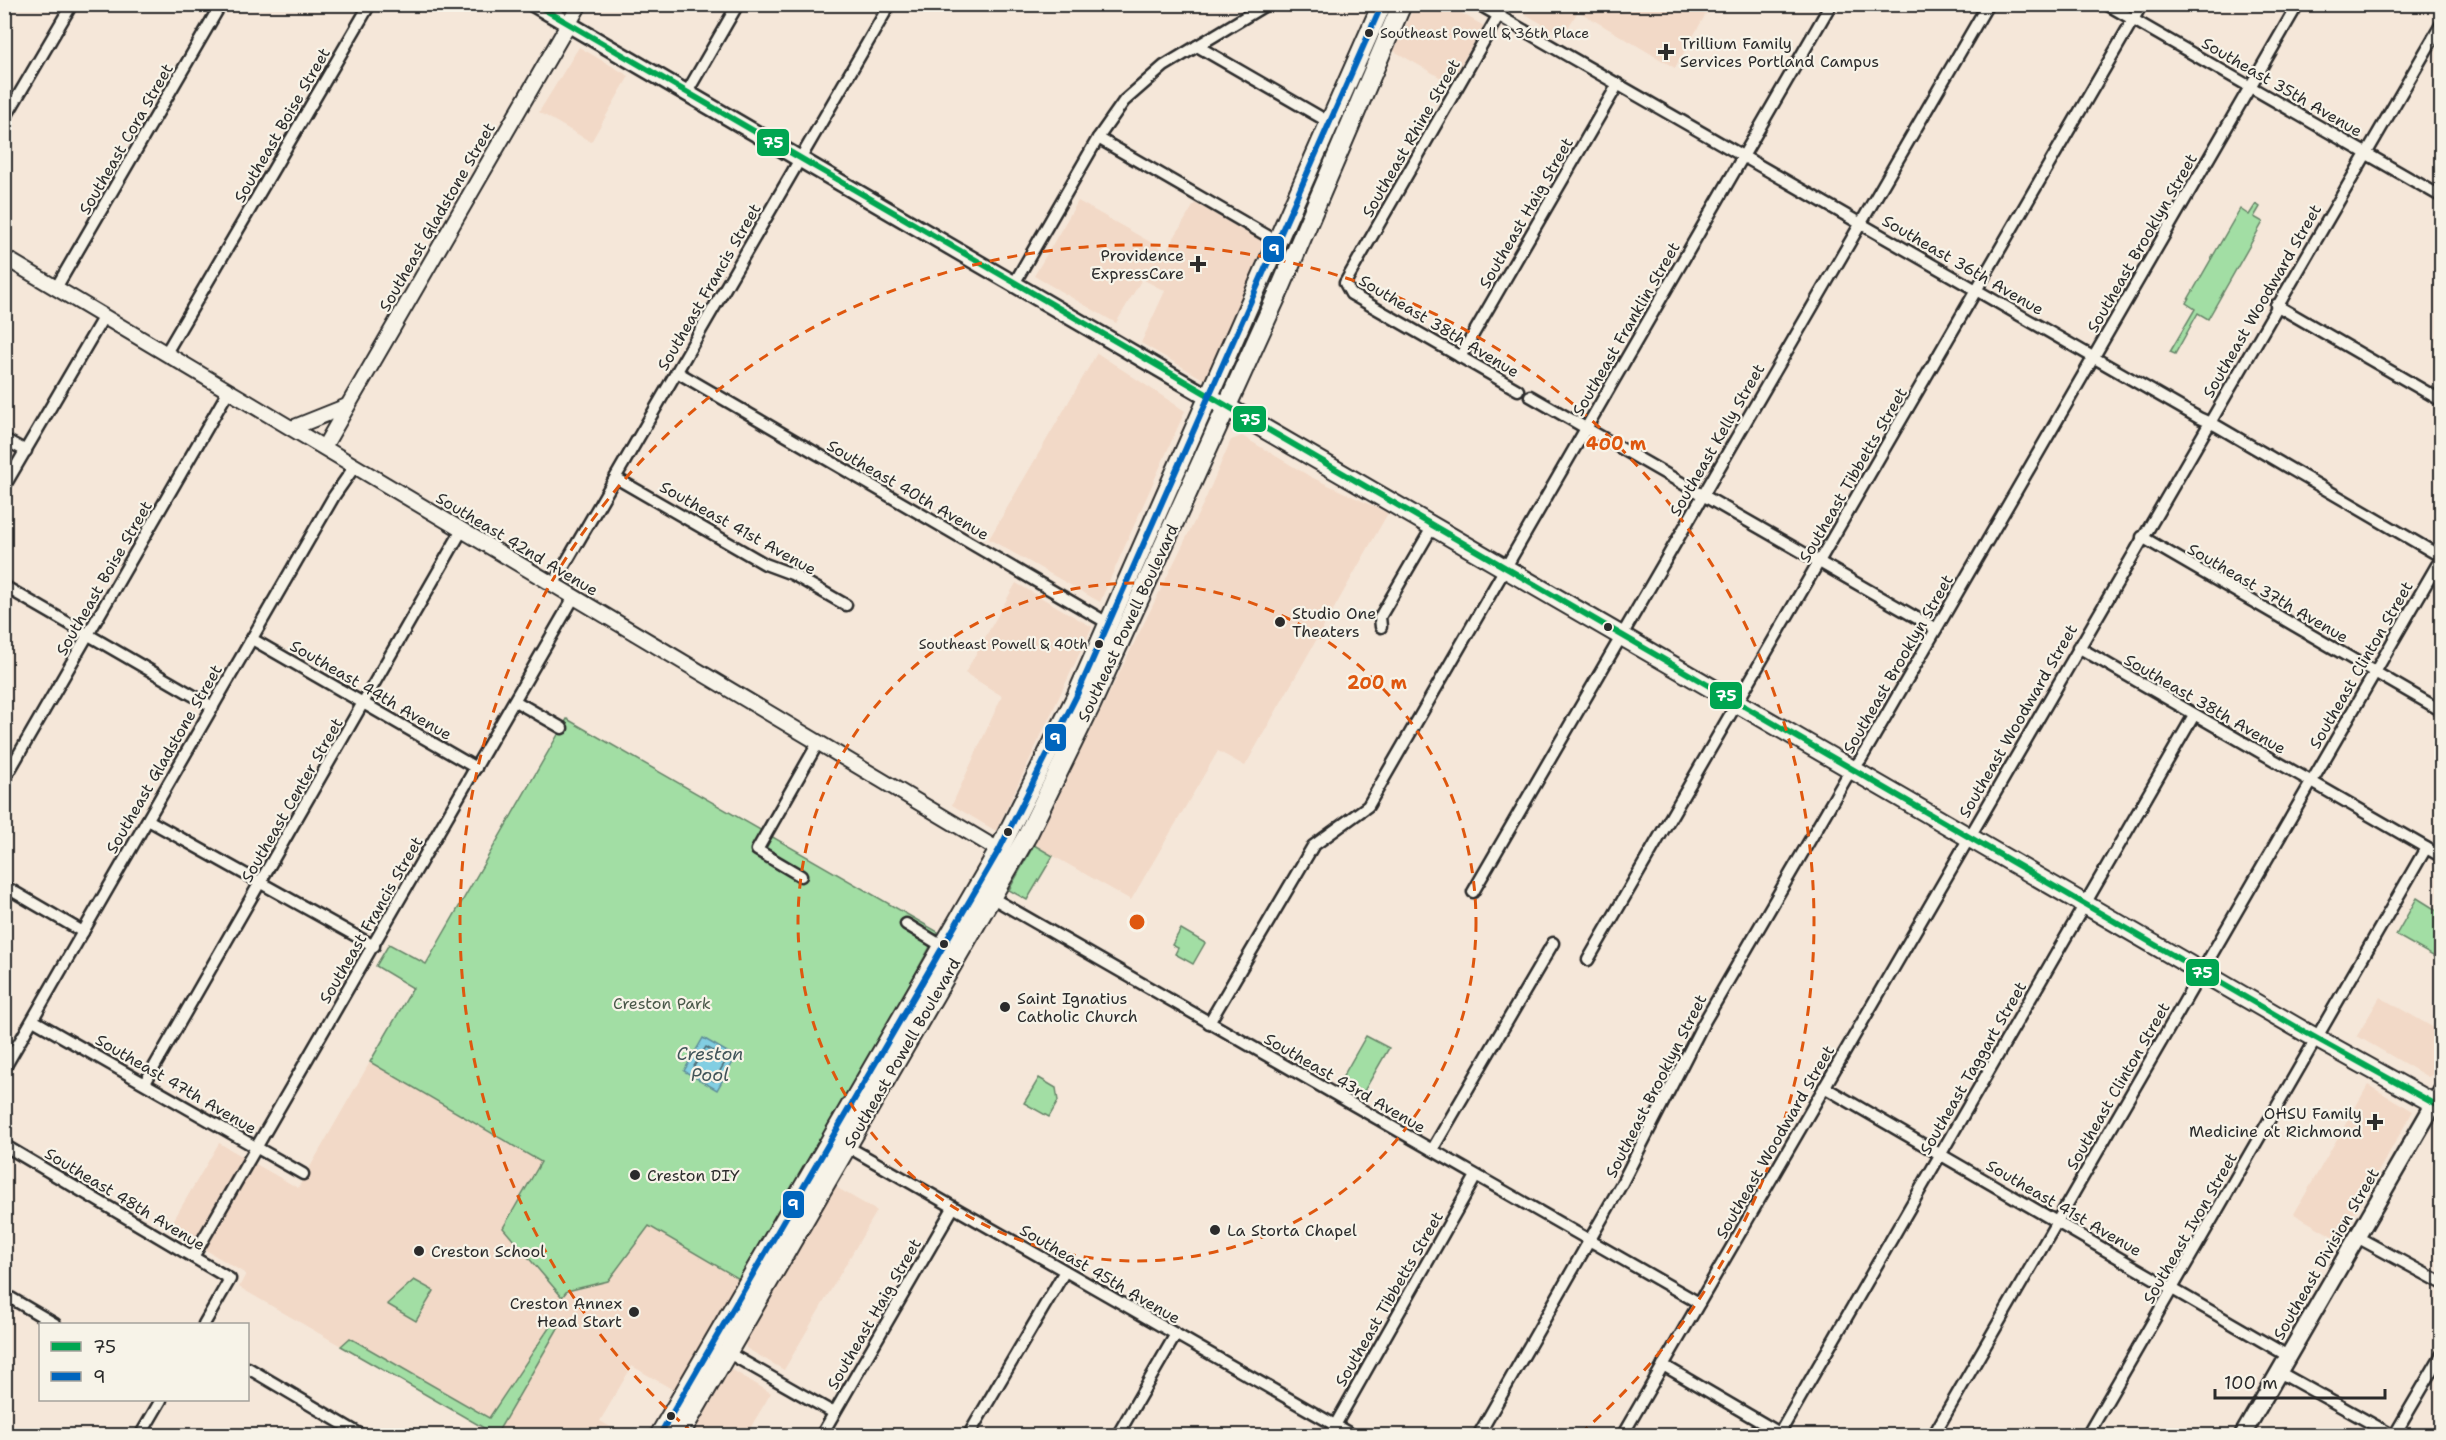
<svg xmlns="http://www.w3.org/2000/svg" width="2446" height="1440" font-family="'Shantell Sans',sans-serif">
<rect width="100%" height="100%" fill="#f5e7d9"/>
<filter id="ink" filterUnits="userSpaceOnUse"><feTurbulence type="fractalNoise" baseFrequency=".0167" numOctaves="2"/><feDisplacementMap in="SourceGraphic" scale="12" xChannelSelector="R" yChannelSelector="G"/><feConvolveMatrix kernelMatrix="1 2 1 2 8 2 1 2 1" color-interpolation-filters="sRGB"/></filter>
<g filter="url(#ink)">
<g fill="#f2d9c7">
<polygon points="1517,4 1711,4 1711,5 1675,68 1578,11 1563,36 1515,8"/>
<polygon points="1415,5 1447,5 1484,26 1450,83 1394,51"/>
<polygon points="579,47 629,76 591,142 539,112"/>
<polygon points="1078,201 1166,251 1195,203 1267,244 1205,380 1141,343 1165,291 1142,279 1116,323 1034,276"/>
<polygon points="1097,353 1185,411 1100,602 989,539"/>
<polygon points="1242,436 1311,477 1388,513 1245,766 1218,751 1131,900 1034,845 1205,500 1231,440"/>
<polygon points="1016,583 1092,627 996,831 952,805 1002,696 965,673"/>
<polygon points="2380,997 2441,1032 2441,1062 2435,1073 2428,1077 2357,1036"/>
<polygon points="370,1062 741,1280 677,1392 632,1366 600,1421 625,1435 496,1435 560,1324 553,1322 490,1418 351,1338 341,1346 239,1287 246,1274 169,1228 219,1143 298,1188"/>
<polygon points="2368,1085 2413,1111 2339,1240 2294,1214"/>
<polygon points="834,1186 877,1211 784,1370 746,1348 745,1343"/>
<polygon points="731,1369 771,1393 746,1435 692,1435"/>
</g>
<g fill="#a2dea4" stroke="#668468" stroke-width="1.5">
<polygon points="2256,204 2260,207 2254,217 2263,222 2208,319 2198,313 2175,354 2170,352 2195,309 2186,303 2240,209 2249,215"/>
<polygon points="567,719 938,932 872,1053 741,1280 649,1226 608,1281 567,1291 562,1297 503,1228 541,1162 370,1062 413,988 376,966 389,944 426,964"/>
<polygon points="1034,845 1053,856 1027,900 1009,890"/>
<polygon points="2417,898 2441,913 2440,960 2396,935"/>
<polygon points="1181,929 1205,943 1193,964 1175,954 1178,948 1172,945"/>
<polygon points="1366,1036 1389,1048 1363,1093 1341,1080"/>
<polygon points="1039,1078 1056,1088 1058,1101 1049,1117 1024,1103"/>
<polygon points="414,1280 434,1291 416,1321 387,1304"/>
<polygon points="553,1322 561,1323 496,1435 341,1346 350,1338 489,1418"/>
</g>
<polygon fill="#82cee2" stroke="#5f8d99" stroke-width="1.5" points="703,1038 736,1057 717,1090 684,1071"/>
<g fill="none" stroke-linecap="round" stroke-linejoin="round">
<polygon stroke="#4e6c74" stroke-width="1.5" points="706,1047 727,1059 714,1081 693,1068"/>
<defs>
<g id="minor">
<polyline points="1478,4 2199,418 2217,426 2433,552"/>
<polyline points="1505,4 1345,283 1351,294 1518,390"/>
<polyline points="2106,4 2442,197"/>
<polyline points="1197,46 1334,125"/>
<polyline points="686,94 738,4"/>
<polyline points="4,120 72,4"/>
<polyline points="1098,138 1278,242"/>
<polyline points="1015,282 1098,138 1124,101 1164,66 1267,4"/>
<polyline points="56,288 221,4"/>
<polyline points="2276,305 2442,401"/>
<polyline points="166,353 370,4"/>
<polyline points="1460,357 1618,84"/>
<polyline points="677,372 1111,625"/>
<polyline points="1530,396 1936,629"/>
<polyline points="4,439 26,451"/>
<polyline points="616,478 765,564 792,574 846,605"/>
<polyline points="4,487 104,316"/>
<polyline points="2142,537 2442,711"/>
<polyline points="553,585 890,4"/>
<polyline points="4,586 213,707"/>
<polyline points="1381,627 1380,617 1433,526"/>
<polyline points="252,639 476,768"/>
<polyline points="2078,647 2442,857"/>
<polyline points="515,701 562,728"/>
<polyline points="4,780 229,390"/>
<polyline points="148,820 374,946"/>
<polyline points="801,876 757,850 818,743"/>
<polyline points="4,886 83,932"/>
<polyline points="1473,892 1988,4"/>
<polyline points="989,896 1699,1303"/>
<polyline points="906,924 947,949"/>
<polyline points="1588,960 2142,4"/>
<polyline points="33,1020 303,1174"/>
<polyline points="1209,1023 1313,846 1368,806 1831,4"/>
<polyline points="4,1069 334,496 355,466"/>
<polyline points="145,1083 462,530"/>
<polyline points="1824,1087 2288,1356"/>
<polyline points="843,1144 1354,1436"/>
<polyline points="4,1145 230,1279 204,1324"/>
<polyline points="1432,1150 1553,943"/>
<polyline points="2357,1237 2442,1283"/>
<polyline points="193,1257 574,597"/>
<polyline points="4,1294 55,1324"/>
<polyline points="725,1351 834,1413"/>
<polyline points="1663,1365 1783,1435"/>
<polyline points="248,1368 363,1436"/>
<polyline points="2279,1372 2394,1436"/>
<polyline points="4,1431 13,1436"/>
<polyline points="140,1436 161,1400"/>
<polyline points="821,1436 953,1208"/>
<polyline points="968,1436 1065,1271"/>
<polyline points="1117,1436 1176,1334"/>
<polyline points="1329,1436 1476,1176"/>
<polyline points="1478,1436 1621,1185 1703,1024 1846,778 1861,759 2298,4"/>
<polyline points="1622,1436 2442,23"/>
<polyline points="1778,1436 2194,715"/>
<polyline points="1933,1436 2437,565"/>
<polyline points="2087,1436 2426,848"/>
<polyline points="2394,1436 2442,1354"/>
</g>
<g id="tertiary">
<polyline points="4,257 1007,855"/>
<polyline points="292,428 347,406"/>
<polyline points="324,447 580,4"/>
</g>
<g id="secondary">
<polyline points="534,4 1208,397"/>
<polyline points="2242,1436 2442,1090"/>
</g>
<g id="primary">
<polyline points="1218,402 2305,1032 2442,1108"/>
<polyline points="659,1436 999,850 1076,697 1382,4"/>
<polyline points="679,1436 1028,834 1091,705 1280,289 1402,4"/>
</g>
</defs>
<use href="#minor" stroke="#2b2b2b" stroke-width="15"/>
<use href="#tertiary" stroke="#2b2b2b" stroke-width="18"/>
<use href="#secondary" stroke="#2b2b2b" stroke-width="20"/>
<use href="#primary" stroke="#2b2b2b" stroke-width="22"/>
<use href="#minor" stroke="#f7f3e8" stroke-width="10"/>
<use href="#tertiary" stroke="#f7f3e8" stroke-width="14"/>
<use href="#secondary" stroke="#f7f3e8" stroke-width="15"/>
<use href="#primary" stroke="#f7f3e8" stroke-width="18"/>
<defs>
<polyline id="bus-1" points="535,4 2305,1032 2442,1108"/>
<polyline id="bus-2" points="659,1436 999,850 1076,697 1382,4"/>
</defs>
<use href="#bus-1" stroke="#f7f3e8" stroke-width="10"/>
<use href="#bus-2" stroke="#f7f3e8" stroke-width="10"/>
<use href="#bus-1" stroke="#00a651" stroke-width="6"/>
<use href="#bus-2" stroke="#0065bd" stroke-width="6"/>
</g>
</g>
<g fill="none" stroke="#df570e" stroke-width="3" stroke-dasharray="10 8">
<circle cx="1137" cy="922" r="339"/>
<path d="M693 1433A677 677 0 1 1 1581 1433"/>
</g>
<g fill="#2b2b2b" stroke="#f7f3e8" stroke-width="2">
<circle cx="1369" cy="33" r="5"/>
<path d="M1663 43h6v6h6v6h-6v6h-6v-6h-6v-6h6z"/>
<path d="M1195 255h6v6h6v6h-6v6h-6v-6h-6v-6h6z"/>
<circle cx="1280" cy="622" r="6"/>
<circle cx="1608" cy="627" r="5"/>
<circle cx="1099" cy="644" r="5"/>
<circle cx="1008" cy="832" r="5"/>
<circle cx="944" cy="944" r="5"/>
<circle cx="1005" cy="1007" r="6"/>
<path d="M2372 1113h6v6h6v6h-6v6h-6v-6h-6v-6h6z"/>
<circle cx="635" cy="1175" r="6"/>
<circle cx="1215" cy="1230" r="6"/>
<circle cx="419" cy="1251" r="6"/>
<circle cx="634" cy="1312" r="6"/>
<circle cx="671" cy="1416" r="5"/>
</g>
<g text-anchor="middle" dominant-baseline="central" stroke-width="4.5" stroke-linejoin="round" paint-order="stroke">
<g font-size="14" fill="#2b2b2b" stroke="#f7f3e8" text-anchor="start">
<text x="1380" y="33">Southeast Powell &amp; 36th Place</text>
<text x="1088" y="644" text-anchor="end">Southeast Powell &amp; 40th</text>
</g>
<g font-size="16" fill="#2b2b2b" stroke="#f7f3e8" text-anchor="start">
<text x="1680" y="43">Trillium Family<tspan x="1680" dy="18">Services Portland Campus</tspan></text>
<text x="1184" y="255" text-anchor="end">Providence<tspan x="1184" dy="18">ExpressCare</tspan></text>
<text x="1292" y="613">Studio One<tspan x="1292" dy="18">Theaters</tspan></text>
<text x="1017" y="998">Saint Ignatius<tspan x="1017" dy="18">Catholic Church</tspan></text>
<text x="2362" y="1113" text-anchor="end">OHSU Family<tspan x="2362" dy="18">Medicine at Richmond</tspan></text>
<text x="647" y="1175">Creston DIY</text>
<text x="1227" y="1230">La Storta Chapel</text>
<text x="431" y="1251">Creston School</text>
<text x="622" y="1303" text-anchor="end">Creston Annex<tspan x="622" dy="18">Head Start</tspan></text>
</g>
<g font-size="16" fill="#2b2b2b" stroke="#f7f3e8">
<text transform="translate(2282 87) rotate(30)">Southeast 35th Avenue</text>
<text transform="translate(282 125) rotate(-60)">Southeast Boise Street</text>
<text transform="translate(1411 138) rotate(-60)">Southeast Rhine Street</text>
<text transform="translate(126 139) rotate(-60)">Southeast Cora Street</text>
<text transform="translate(1526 213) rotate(-60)">Southeast Haig Street</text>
<text transform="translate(437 217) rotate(-60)">Southeast Gladstone Street</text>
<text transform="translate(2142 243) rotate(-60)">Southeast Brooklyn Street</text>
<text transform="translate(1963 265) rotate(30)">Southeast 36th Avenue</text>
<text transform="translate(709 287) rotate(-60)">Southeast Francis Street</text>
<text transform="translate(2262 301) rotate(-60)">Southeast Woodward Street</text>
<text transform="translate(1439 326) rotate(31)">Southeast 38th Avenue</text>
<text transform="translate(1626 329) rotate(-60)">Southeast Franklin Street</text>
<text transform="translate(1717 440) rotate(-60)">Southeast Kelly Street</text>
<text transform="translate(1853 475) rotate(-60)">Southeast Tibbetts Street</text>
<text transform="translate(908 490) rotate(30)">Southeast 40th Avenue</text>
<text transform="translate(738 528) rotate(29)">Southeast 41st Avenue</text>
<text transform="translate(517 544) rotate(31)">Southeast 42nd Avenue</text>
<text transform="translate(104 578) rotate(-60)">Southeast Boise Street</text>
<text transform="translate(2268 593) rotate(30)">Southeast 37th Avenue</text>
<text transform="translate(1128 623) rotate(-65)">Southeast Powell Boulevard</text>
<text transform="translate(1898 664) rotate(-60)">Southeast Brooklyn Street</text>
<text transform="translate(2361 665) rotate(-60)">Southeast Clinton Street</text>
<text transform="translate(371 690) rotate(30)">Southeast 44th Avenue</text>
<text transform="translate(2205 704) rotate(30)">Southeast 38th Avenue</text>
<text transform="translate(2018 721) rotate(-60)">Southeast Woodward Street</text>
<text transform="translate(164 759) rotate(-60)">Southeast Gladstone Street</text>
<text transform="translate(292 800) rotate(-60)">Southeast Center Street</text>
<text transform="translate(371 920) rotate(-60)">Southeast Francis Street</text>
<text transform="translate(902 1053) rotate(-60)">Southeast Powell Boulevard</text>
<text transform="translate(1973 1068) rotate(-60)">Southeast Taggart Street</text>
<text transform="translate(1345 1083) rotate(30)">Southeast 43rd Avenue</text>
<text transform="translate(176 1084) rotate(30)">Southeast 47th Avenue</text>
<text transform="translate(1656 1086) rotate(-63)">Southeast Brooklyn Street</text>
<text transform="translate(2118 1086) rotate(-60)">Southeast Clinton Street</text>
<text transform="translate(1775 1142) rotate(-60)">Southeast Woodward Street</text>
<text transform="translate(125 1199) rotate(31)">Southeast 48th Avenue</text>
<text transform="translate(2064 1208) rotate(30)">Southeast 41st Avenue</text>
<text transform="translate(2190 1228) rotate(-60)">Southeast Ivon Street</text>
<text transform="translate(2326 1254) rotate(-60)">Southeast Division Street</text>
<text transform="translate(1100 1274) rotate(30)">Southeast 45th Avenue</text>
<text transform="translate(1389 1299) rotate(-60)">Southeast Tibbetts Street</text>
<text transform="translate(874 1314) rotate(-60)">Southeast Haig Street</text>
</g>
<g font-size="16" fill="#495849" stroke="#f7f3e8">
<text x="662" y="1003">Creston Park</text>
</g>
<g font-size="18" font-style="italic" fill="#415459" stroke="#f7f3e8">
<text x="710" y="1054">Creston<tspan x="710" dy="21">Pool</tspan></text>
</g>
</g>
<circle cx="1137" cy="922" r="9" fill="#df570e" stroke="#f7f3e8" stroke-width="3"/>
<g font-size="18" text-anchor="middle" font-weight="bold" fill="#df570e" stroke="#f7f3e8" stroke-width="4.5" stroke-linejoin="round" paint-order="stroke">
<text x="1616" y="450">400 m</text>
<text x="1377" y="689">200 m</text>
</g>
<g stroke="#f7f3e8" stroke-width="2">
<rect x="756" y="128" width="34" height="29" rx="6" fill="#00a651"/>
<rect x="1262" y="235" width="23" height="28" rx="6" fill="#0065bd"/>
<rect x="1232" y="405" width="35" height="28" rx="6" fill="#00a651"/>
<rect x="1709" y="681" width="34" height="29" rx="6" fill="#00a651"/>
<rect x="1044" y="723" width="23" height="29" rx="6" fill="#0065bd"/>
<rect x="2185" y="958" width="35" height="29" rx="6" fill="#00a651"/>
<rect x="782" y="1190" width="23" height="29" rx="6" fill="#0065bd"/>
</g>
<g font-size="16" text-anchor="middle" font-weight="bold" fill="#fff">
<text x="773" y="148">75</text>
<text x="1274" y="255">9</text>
<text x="1250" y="425">75</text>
<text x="1726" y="701">75</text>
<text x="1055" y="744">9</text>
<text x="2202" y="978">75</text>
<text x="793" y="1210">9</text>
</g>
<rect width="2446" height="1440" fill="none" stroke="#f7f3e8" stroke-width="24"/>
<rect x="12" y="12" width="2422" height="1416" fill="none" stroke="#2b2b2b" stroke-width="2" filter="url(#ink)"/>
<rect x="39" y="1323" width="210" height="78" fill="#f7f3e8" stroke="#a5a39c" stroke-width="1.5"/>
<rect x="51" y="1342" width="30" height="9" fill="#00a651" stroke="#a5a39c" stroke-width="1.5"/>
<text x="93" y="1353" font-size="18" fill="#2b2b2b">75</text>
<rect x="51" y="1372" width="30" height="9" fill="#0065bd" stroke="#a5a39c" stroke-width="1.5"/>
<text x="93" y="1383" font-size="18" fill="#2b2b2b">9</text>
<path d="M2215 1389v9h170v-9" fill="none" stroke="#2b2b2b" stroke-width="3"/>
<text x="2224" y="1389" font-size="18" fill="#2b2b2b" stroke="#f7f3e8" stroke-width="4.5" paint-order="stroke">100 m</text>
</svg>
